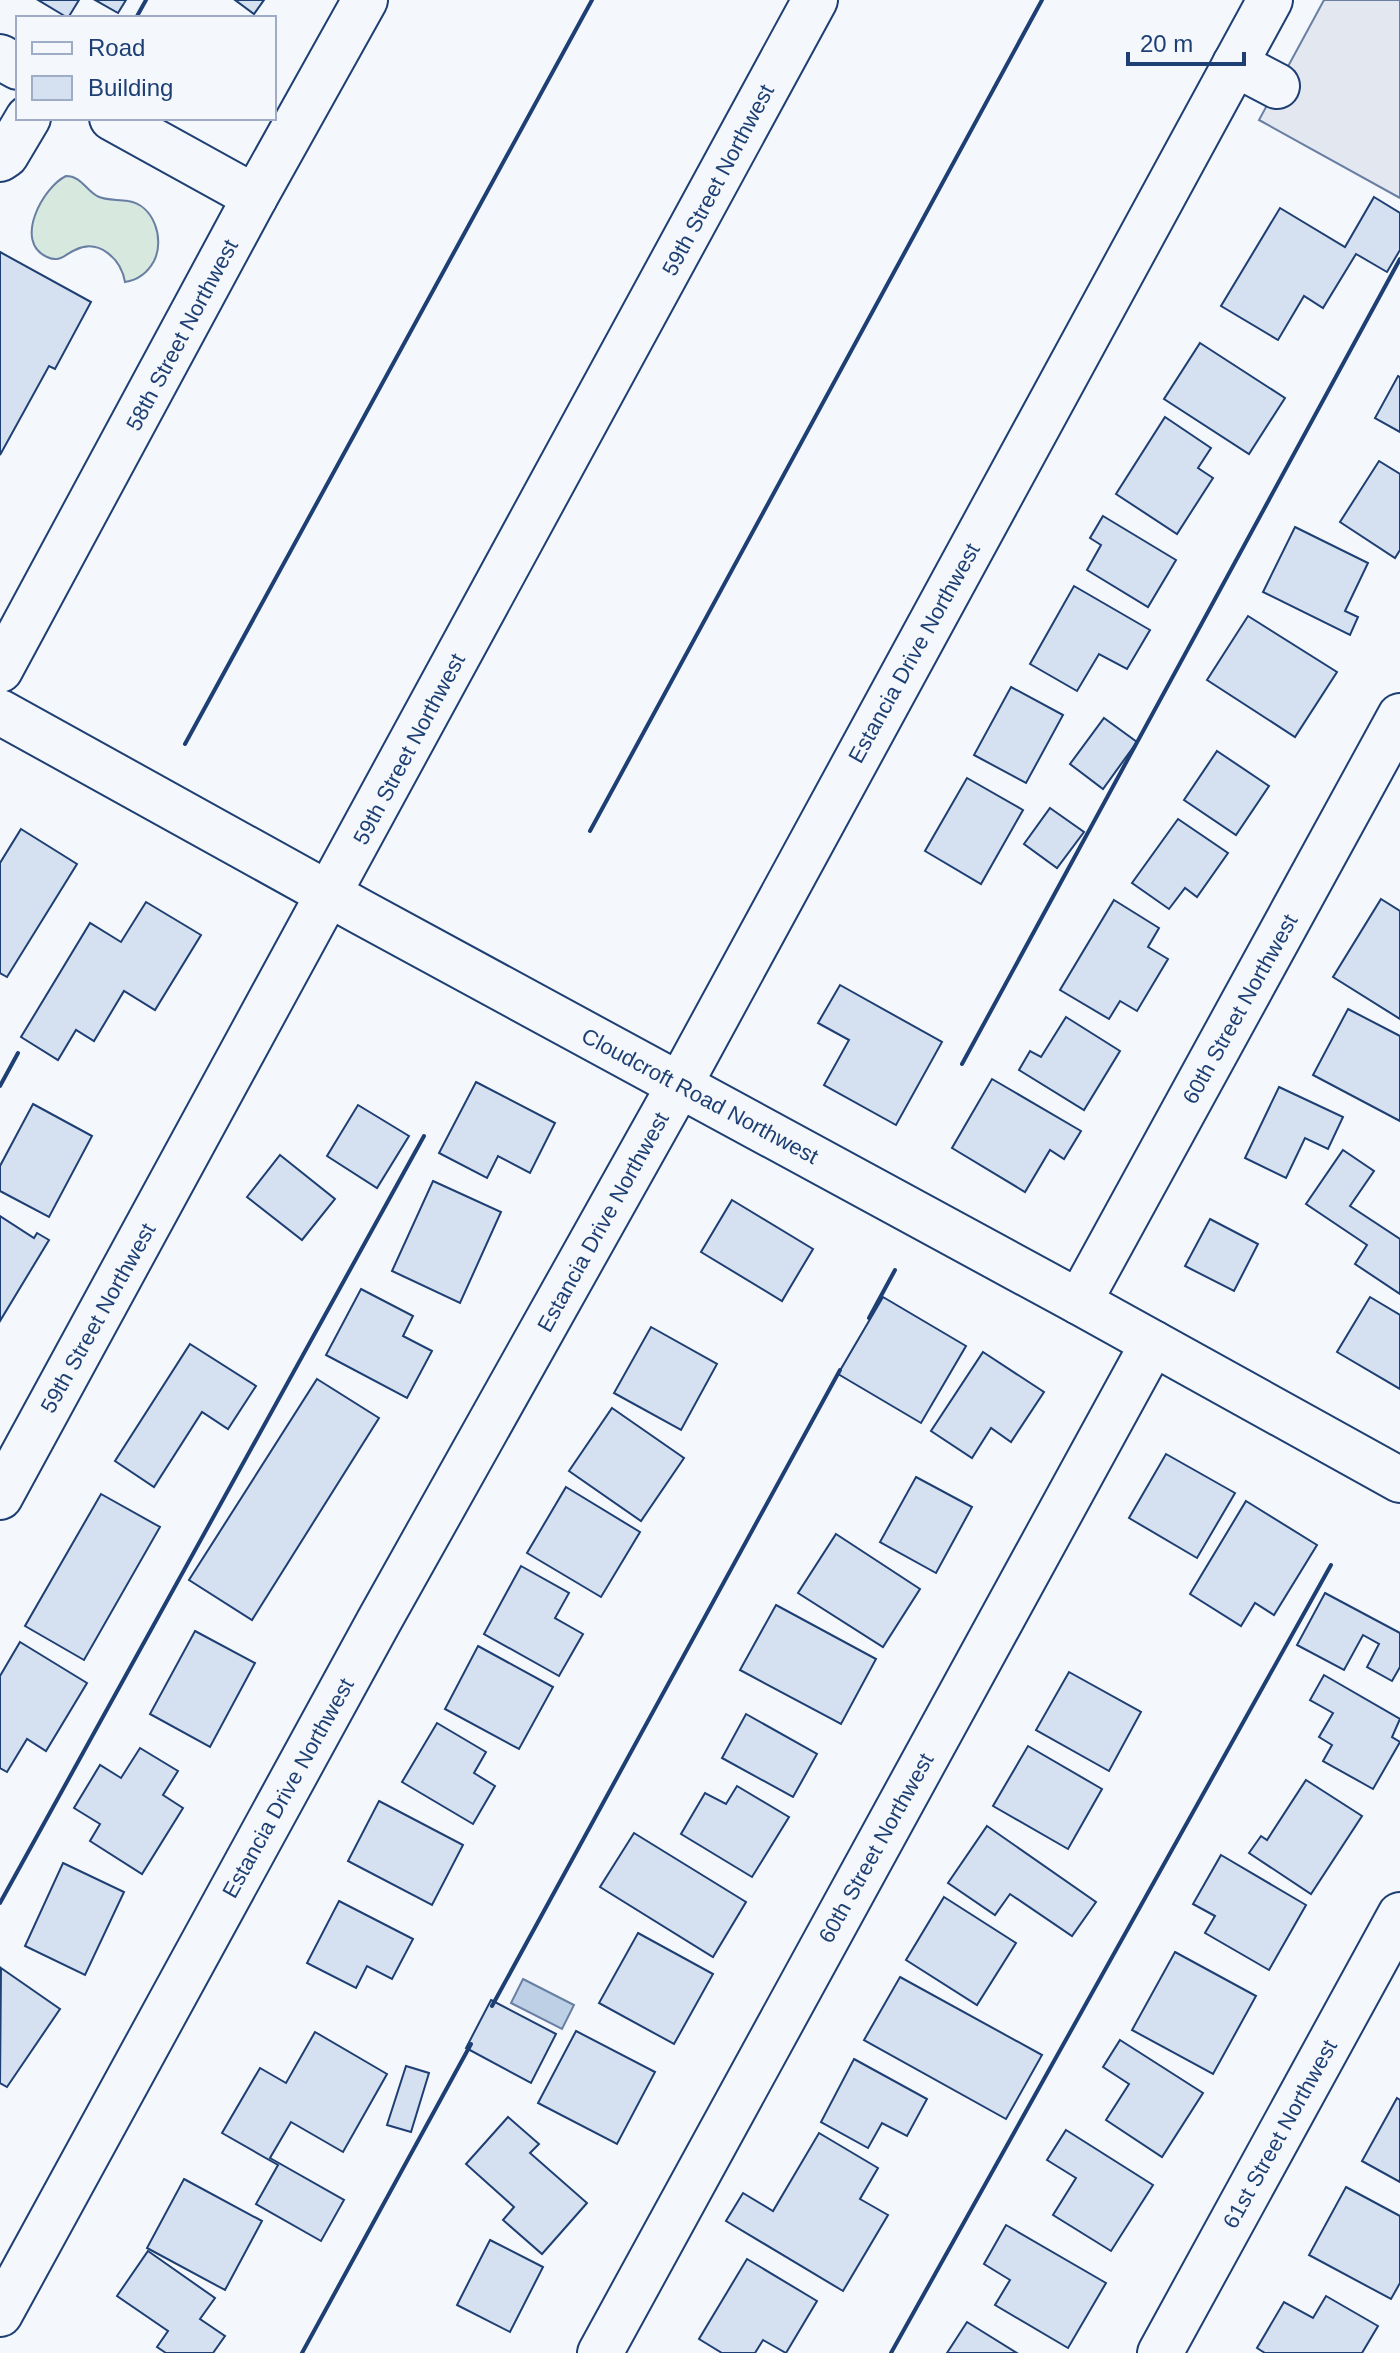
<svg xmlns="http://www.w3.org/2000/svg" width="1400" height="2353" font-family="Helvetica,sans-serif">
<rect width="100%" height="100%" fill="#f4f7fb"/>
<path fill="#d7e8df" stroke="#687fa3" stroke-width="2" d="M66,176C81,176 85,189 97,196C107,201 117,199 128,201C154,205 165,239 154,261C148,272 138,280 125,282C121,259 99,238 75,250C64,255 60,263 47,257C13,242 43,187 66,176Z"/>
<polygon fill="#e3e8f0" stroke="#687fa3" stroke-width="2" points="1324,0 1400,0 1400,198 1259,120"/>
<polygon fill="#bed0e5" stroke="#687fa3" stroke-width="2" points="523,1979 574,2005 562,2029 511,2003"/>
<g fill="#d5e0f0" stroke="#1d3f73" stroke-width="2">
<polygon points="38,0 79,0 68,18"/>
<polygon points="95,0 126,0 118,13"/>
<polygon points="235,0 264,0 254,14"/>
<polygon points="1374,197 1400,213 1400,250 1387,272 1356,254 1323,308 1304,296 1278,340 1221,306 1280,208 1345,247"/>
<polygon points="0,252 91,302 55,369 49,366 0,455"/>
<polygon points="1200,343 1285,398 1249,454 1164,399"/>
<polygon points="1398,376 1400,377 1400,432 1375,418"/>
<polygon points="1165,417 1211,448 1198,468 1213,478 1177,534 1116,494"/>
<polygon points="1379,461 1400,474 1400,550 1395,558 1340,522"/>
<polygon points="1103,516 1176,560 1148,607 1087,570 1101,545 1090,538"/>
<polygon points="1295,527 1368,563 1345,611 1358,617 1350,635 1263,592"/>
<polygon points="1074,586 1150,630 1127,669 1099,654 1077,691 1030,664"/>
<polygon points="1248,616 1337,672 1295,737 1207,680"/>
<polygon points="1011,687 1063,715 1026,783 974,755"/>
<polygon points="1104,718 1137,742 1103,789 1070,764"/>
<polygon points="1217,751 1269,786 1236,835 1184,800"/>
<polygon points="967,778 1023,810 981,884 925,851"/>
<polygon points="1050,808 1084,832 1057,868 1024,844"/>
<polygon points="1178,819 1228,853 1197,897 1185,888 1169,909 1132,883"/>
<polygon points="21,829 77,864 7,977 0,973 0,863"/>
<polygon points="1381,899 1400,911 1400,1019 1333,977"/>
<polygon points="1114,900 1159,928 1148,947 1168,959 1137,1011 1120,1001 1109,1019 1060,990"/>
<polygon points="146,902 201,935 155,1010 124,991 94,1041 76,1030 58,1060 21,1037 90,923 121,942"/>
<polygon points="840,985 942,1042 896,1125 824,1085 849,1040 818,1023"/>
<polygon points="1348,1009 1400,1036 1400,1121 1313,1075"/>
<polygon points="1066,1017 1120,1051 1084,1110 1019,1070 1030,1051 1041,1057"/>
<polygon points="992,1079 1081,1131 1064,1159 1050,1150 1025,1192 952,1148"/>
<polygon points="476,1082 555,1123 530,1173 498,1156 487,1178 439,1153"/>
<polygon points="1279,1087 1343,1117 1328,1149 1305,1138 1286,1178 1245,1158"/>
<polygon points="33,1104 92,1136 49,1217 0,1191 0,1166"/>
<polygon points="358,1105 409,1136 377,1188 327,1156"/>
<polygon points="1343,1150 1374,1171 1350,1206 1400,1239 1400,1294 1355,1264 1367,1245 1306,1204"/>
<polygon points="280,1155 335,1199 302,1240 247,1197"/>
<polygon points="433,1181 501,1212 460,1303 392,1271"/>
<polygon points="732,1200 813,1249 782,1301 701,1252"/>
<polygon points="0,1216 34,1238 37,1233 49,1240 0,1321"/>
<polygon points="1210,1219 1258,1244 1234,1291 1185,1266"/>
<polygon points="361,1289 413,1316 403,1336 432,1351 407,1398 326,1355"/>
<polygon points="883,1297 966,1346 921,1423 838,1374"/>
<polygon points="1370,1297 1400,1315 1400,1389 1337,1352"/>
<polygon points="651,1327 717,1364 681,1430 614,1393"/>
<polygon points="190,1344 256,1386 228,1429 202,1412 154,1487 115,1461"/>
<polygon points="983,1352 1044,1392 1011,1442 991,1428 972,1458 931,1431"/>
<polygon points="317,1379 379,1418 252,1620 189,1580"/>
<polygon points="612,1408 684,1458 641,1521 569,1471"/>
<polygon points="1166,1454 1235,1493 1197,1558 1129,1518"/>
<polygon points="916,1477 972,1507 936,1573 880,1542"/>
<polygon points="566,1487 640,1532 601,1597 527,1553"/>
<polygon points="101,1494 160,1527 84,1660 25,1626"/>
<polygon points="1246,1501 1317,1545 1274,1615 1255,1603 1241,1626 1190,1594"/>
<polygon points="836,1534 920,1589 883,1647 798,1593"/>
<polygon points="521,1566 569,1593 555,1618 583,1634 559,1676 484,1634"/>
<polygon points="1325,1593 1400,1633 1400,1667 1392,1681 1367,1667 1379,1644 1363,1635 1344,1670 1297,1645"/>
<polygon points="776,1605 876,1659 841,1724 740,1670"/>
<polygon points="195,1631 255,1663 210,1747 150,1714"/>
<polygon points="20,1642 87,1683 46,1751 27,1739 7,1772 0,1768 0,1676"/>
<polygon points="478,1646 553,1687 519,1749 445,1709"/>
<polygon points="1069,1672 1141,1712 1109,1771 1036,1730"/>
<polygon points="1324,1675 1400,1719 1392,1737 1400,1742 1373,1789 1323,1761 1332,1745 1319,1737 1333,1713 1310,1700"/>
<polygon points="746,1714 817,1754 793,1797 722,1758"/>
<polygon points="437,1723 486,1752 474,1773 495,1786 473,1824 402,1782"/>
<polygon points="1028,1746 1102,1789 1068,1849 993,1806"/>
<polygon points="140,1748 178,1771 163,1795 183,1808 142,1874 90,1841 100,1824 74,1808 100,1765 121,1778"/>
<polygon points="1306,1780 1362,1816 1311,1894 1249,1853 1261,1836 1267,1840"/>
<polygon points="737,1786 789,1817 752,1877 681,1834 705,1793 726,1804"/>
<polygon points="379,1801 463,1845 432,1905 348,1861"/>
<polygon points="987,1826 1096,1902 1072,1936 1010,1894 995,1915 948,1883"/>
<polygon points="634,1833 746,1902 713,1957 600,1887"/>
<polygon points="1221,1855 1306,1905 1269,1970 1205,1933 1215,1916 1193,1904"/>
<polygon points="63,1863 124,1892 85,1975 25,1946"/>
<polygon points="944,1897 1016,1943 977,2005 906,1960"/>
<polygon points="339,1901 413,1939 392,1979 367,1966 356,1988 307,1963"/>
<polygon points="638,1933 713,1974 674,2044 599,2003"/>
<polygon points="1175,1952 1256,1996 1213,2074 1132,2030"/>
<polygon points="1,1968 60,2009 7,2087 0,2083"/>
<polygon points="900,1977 1042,2055 1006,2119 864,2040"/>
<polygon points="491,2000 556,2034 531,2083 466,2048"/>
<polygon points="576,2031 655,2072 617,2144 538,2103"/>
<polygon points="315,2032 387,2074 343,2152 291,2122 270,2158 344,2200 321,2241 256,2204 278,2165 222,2133 260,2068 286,2083"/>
<polygon points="1120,2040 1203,2093 1162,2157 1106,2120 1129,2084 1103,2067"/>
<polygon points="854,2059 927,2099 907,2136 882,2123 868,2148 821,2122"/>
<polygon points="406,2066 429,2073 411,2132 387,2125"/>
<polygon points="1397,2098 1400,2100 1400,2182 1362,2161"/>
<polygon points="508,2117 539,2144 530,2153 587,2203 542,2254 503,2220 514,2207 466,2164"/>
<polygon points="1066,2130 1153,2185 1111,2251 1053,2215 1076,2178 1047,2160"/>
<polygon points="819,2133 878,2168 860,2199 888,2215 843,2291 726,2221 743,2193 773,2211"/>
<polygon points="184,2179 262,2221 225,2290 147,2248"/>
<polygon points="1346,2187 1400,2216 1400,2283 1391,2299 1309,2255"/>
<polygon points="1006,2225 1106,2283 1068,2348 995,2305 1010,2280 984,2264"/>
<polygon points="490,2240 543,2267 510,2332 457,2305"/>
<polygon points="148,2251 215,2298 200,2319 225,2336 213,2353 166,2353 157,2347 168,2331 117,2296"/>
<polygon points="747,2259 817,2301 786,2353 763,2340 755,2353 722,2353 699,2339"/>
<polygon points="1326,2296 1378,2326 1362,2353 1265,2353 1257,2348 1284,2302 1313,2318"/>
<polygon points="967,2322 1017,2353 947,2353"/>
</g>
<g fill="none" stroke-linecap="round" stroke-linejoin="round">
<defs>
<g id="minor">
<polyline points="0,57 18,67"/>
<polyline points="1235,64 1277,86"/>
<polyline points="112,118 255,197"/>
<polyline points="0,159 6,155 28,118"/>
<polyline points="0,670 255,197 365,0"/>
<polyline points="0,712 361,912 1079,1302 1400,1480"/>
<polyline points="1079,1302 1400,716"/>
<polyline points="0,1497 815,0"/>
<polyline points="0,2314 379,1621 680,1084 1270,0"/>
<polyline points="600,2353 1153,1343"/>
<polyline points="1160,2353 1400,1915"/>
</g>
</defs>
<use href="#minor" stroke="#1d3f73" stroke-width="48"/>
<use href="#minor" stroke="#f4f7fb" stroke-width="44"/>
<g stroke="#1d3f73" stroke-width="4">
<polyline points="136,18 146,0"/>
<polyline points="185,744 592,0"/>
<polyline points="590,831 1042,0"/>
<polyline points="962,1064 1400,259"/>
<polyline points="0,1086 18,1053"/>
<polyline points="869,1318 895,1270"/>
<polyline points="0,1903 424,1136"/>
<polyline points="492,2006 840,1370"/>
<polyline points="302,2353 471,2044"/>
<polyline points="891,2353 1331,1565"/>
</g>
</g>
<g text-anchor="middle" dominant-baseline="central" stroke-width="6" stroke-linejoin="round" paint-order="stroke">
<g font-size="22" fill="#1d3f73" stroke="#f4f7fb">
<text transform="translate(718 180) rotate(-62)">59th Street Northwest</text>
<text transform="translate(182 335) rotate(-62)">58th Street Northwest</text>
<text transform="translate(914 653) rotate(-61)">Estancia Drive Northwest</text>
<text transform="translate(409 749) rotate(-62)">59th Street Northwest</text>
<text transform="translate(1240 1009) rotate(-61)">60th Street Northwest</text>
<text transform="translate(700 1096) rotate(28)">Cloudcroft Road Northwest</text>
<text transform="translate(603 1222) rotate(-61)">Estancia Drive Northwest</text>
<text transform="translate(98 1318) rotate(-61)">59th Street Northwest</text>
<text transform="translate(288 1788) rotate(-61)">Estancia Drive Northwest</text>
<text transform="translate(876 1848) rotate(-61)">60th Street Northwest</text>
<text transform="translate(1280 2134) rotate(-61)">61st Street Northwest</text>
</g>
</g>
<rect x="16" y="16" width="260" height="104" fill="#f4f7fb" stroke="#9eadc5" stroke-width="2"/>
<rect x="32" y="42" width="40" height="12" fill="#f4f7fb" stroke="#9eadc5" stroke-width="2"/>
<text x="88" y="56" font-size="24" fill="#1d3f73">Road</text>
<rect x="32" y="76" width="40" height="24" fill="#d5e0f0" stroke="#9eadc5" stroke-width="2"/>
<text x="88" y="96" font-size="24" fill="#1d3f73">Building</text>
<path d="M1128 52v12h116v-12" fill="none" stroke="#1d3f73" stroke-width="4"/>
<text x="1140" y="52" font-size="24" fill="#1d3f73" stroke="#f4f7fb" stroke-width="6" paint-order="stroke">20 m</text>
</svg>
